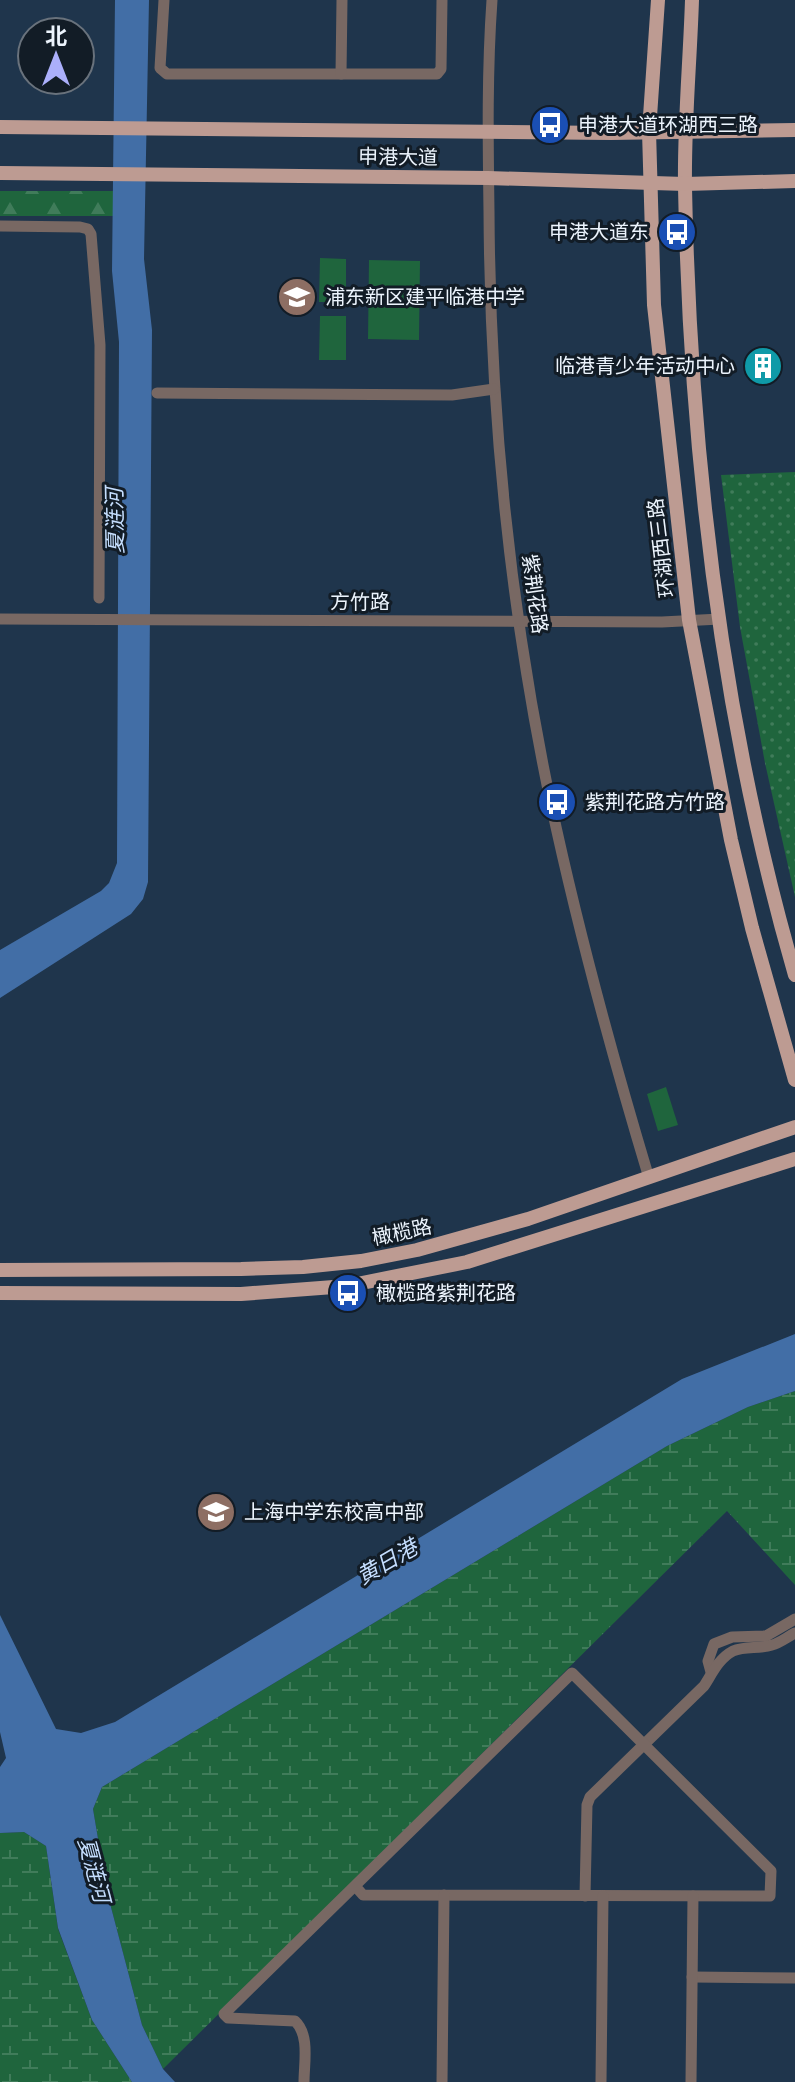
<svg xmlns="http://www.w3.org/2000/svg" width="795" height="2082" font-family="'Fira Sans Condensed','Noto Sans SC',sans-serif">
<defs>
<pattern id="forest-firs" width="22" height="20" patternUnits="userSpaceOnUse" patternTransform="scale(2)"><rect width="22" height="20" fill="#1f653d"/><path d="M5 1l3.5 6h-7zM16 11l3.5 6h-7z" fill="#407c5a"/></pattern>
<pattern id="wetland-marsh" width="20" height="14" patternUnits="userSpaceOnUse" patternTransform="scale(2)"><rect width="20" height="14" fill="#1f653d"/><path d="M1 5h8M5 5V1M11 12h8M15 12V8" fill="none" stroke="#407c5a"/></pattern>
<pattern id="park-dots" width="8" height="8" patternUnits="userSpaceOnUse" patternTransform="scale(2)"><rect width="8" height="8" fill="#1f653d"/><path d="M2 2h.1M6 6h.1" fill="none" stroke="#407c5a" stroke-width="1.8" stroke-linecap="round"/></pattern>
</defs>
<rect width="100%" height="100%" fill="#1f354c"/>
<rect fill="url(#forest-firs)" x="0" y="191" width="113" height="25"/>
<g fill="url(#wetland-marsh)">
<polygon points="795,1391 795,1585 727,1511 163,2069 142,2025 107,1892 93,1809 102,1787 667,1446 748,1407"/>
<polygon points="24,1832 46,1846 58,1929 92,2020 132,2082 0,2082 0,1833"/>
</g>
<polygon fill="url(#park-dots)" points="795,472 795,897 765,763 740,627 721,475"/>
<g fill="#1f653d">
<polygon points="320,258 346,259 346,302 319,302"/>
<polygon points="369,260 420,261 419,340 368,339"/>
<polygon points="320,316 346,316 346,360 319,360"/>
<polygon points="666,1087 678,1125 658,1131 647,1094"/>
</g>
<g fill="#426ea6">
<polygon points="115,0 149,0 144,259 152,330 148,882 143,899 131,914 0,998 0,950 101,891 109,883 117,863 119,342 112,271"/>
<polygon points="795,1334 795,1391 748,1407 667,1446 102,1787 93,1809 107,1892 142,2025 163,2069 175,2082 132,2082 92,2020 58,1928 46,1846 24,1832 0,1833 0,1767 6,1758 0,1732 0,1615 56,1729 81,1733 115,1722 682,1379"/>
</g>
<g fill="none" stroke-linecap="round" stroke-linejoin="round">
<g stroke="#786863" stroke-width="11">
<polyline points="164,0 160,68 167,74 437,74 441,69 442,0"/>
<path d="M492,0C487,71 488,140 489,211C490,410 510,610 551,804C578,930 612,1055 649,1178"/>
<polyline points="341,74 342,0"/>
<polyline points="0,226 80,227 88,229 91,234 100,345 99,598"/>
<polyline points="157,393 452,395 494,389"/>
<polyline points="0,619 662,622 720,619"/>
<polyline points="711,1672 708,1661 714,1644 732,1637 766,1636 795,1619"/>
<path d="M585,1896L587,1805L590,1797L704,1686C712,1674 718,1659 733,1651C745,1646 759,1649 772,1645C780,1643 787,1637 795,1633"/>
<polyline points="692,1977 795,1978"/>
<path d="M304,2082C304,2063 310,2035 295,2021L228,2018L224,2014L572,1673L771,1871L770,1896L363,1895L356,1887"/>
<polyline points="442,2082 444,1895"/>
<polyline points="601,2082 603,1896"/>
<polyline points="691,2082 693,1896"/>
</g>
<g stroke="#bd9b92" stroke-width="14">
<polyline points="658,0 649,131 654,305 689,620 731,840 752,928 795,1080"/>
<path d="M692,0C690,62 684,125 685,187C690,452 721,720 795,975"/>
<polyline points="0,127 611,133 795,130"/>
<polyline points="0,173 488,178 685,184 795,181"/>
<polyline points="0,1270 241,1269 303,1267 361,1261 417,1250 528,1219 795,1127"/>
<polyline points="0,1293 241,1294 347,1286 467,1262 795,1159"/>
</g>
</g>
<defs>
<symbol id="bus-disc" viewBox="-11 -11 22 22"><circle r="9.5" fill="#1a4fb4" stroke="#121c26"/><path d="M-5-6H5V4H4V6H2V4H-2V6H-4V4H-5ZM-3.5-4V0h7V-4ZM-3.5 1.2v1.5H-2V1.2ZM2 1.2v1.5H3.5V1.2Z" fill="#fff"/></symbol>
<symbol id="school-disc" viewBox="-11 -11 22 22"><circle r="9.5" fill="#8d6e63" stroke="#121c26"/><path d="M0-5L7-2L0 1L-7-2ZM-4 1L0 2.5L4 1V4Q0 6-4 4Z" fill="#fff"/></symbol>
<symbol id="building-disc" viewBox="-11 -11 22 22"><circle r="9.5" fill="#0f9aa8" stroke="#121c26"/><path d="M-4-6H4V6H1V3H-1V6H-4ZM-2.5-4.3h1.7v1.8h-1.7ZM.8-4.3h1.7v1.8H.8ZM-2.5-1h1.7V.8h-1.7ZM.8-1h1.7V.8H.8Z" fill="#fff"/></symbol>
</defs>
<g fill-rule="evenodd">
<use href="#bus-disc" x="528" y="103" width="44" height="44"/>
<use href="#bus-disc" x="655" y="210" width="44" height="44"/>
<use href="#school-disc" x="275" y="275" width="44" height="44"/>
<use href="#building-disc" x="741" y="344" width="44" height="44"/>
<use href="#bus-disc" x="535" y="780" width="44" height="44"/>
<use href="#bus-disc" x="326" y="1271" width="44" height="44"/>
<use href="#school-disc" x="194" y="1490" width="44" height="44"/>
</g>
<g text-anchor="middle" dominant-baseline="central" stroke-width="6" stroke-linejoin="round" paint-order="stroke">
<g font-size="20" fill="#ecf4fd" stroke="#121c26" text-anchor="start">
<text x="578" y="125">申港大道环湖西三路</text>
<text x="649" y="232" text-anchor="end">申港大道东</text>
<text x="325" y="297">浦东新区建平临港中学</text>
<text x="735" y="366" text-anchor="end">临港青少年活动中心</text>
<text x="585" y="802">紫荆花路方竹路</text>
<text x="376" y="1293">橄榄路紫荆花路</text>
<text x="244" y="1512">上海中学东校高中部</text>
</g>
<g font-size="20" fill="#ecf4fd" stroke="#121c26">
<text transform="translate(398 157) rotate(1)">申港大道</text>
<text transform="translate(661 548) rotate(-97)">环湖西三路</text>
<text transform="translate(535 594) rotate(82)">紫荆花路</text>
<text x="360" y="602">方竹路</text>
<text transform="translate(402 1232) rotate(-12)">橄榄路</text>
</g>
<g font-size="22" font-style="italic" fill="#c5defe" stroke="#121c26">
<text transform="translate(115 521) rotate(-91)">夏涟河</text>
<text transform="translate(387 1562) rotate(-30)">黄日港</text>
<text transform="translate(94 1870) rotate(75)">夏涟河</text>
</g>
</g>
<g transform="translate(56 56)"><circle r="38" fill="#121c26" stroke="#69727c" stroke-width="2"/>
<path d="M0-6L14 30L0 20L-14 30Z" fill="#abaffb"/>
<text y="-12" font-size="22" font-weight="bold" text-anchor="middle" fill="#ecf4fd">北</text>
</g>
</svg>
